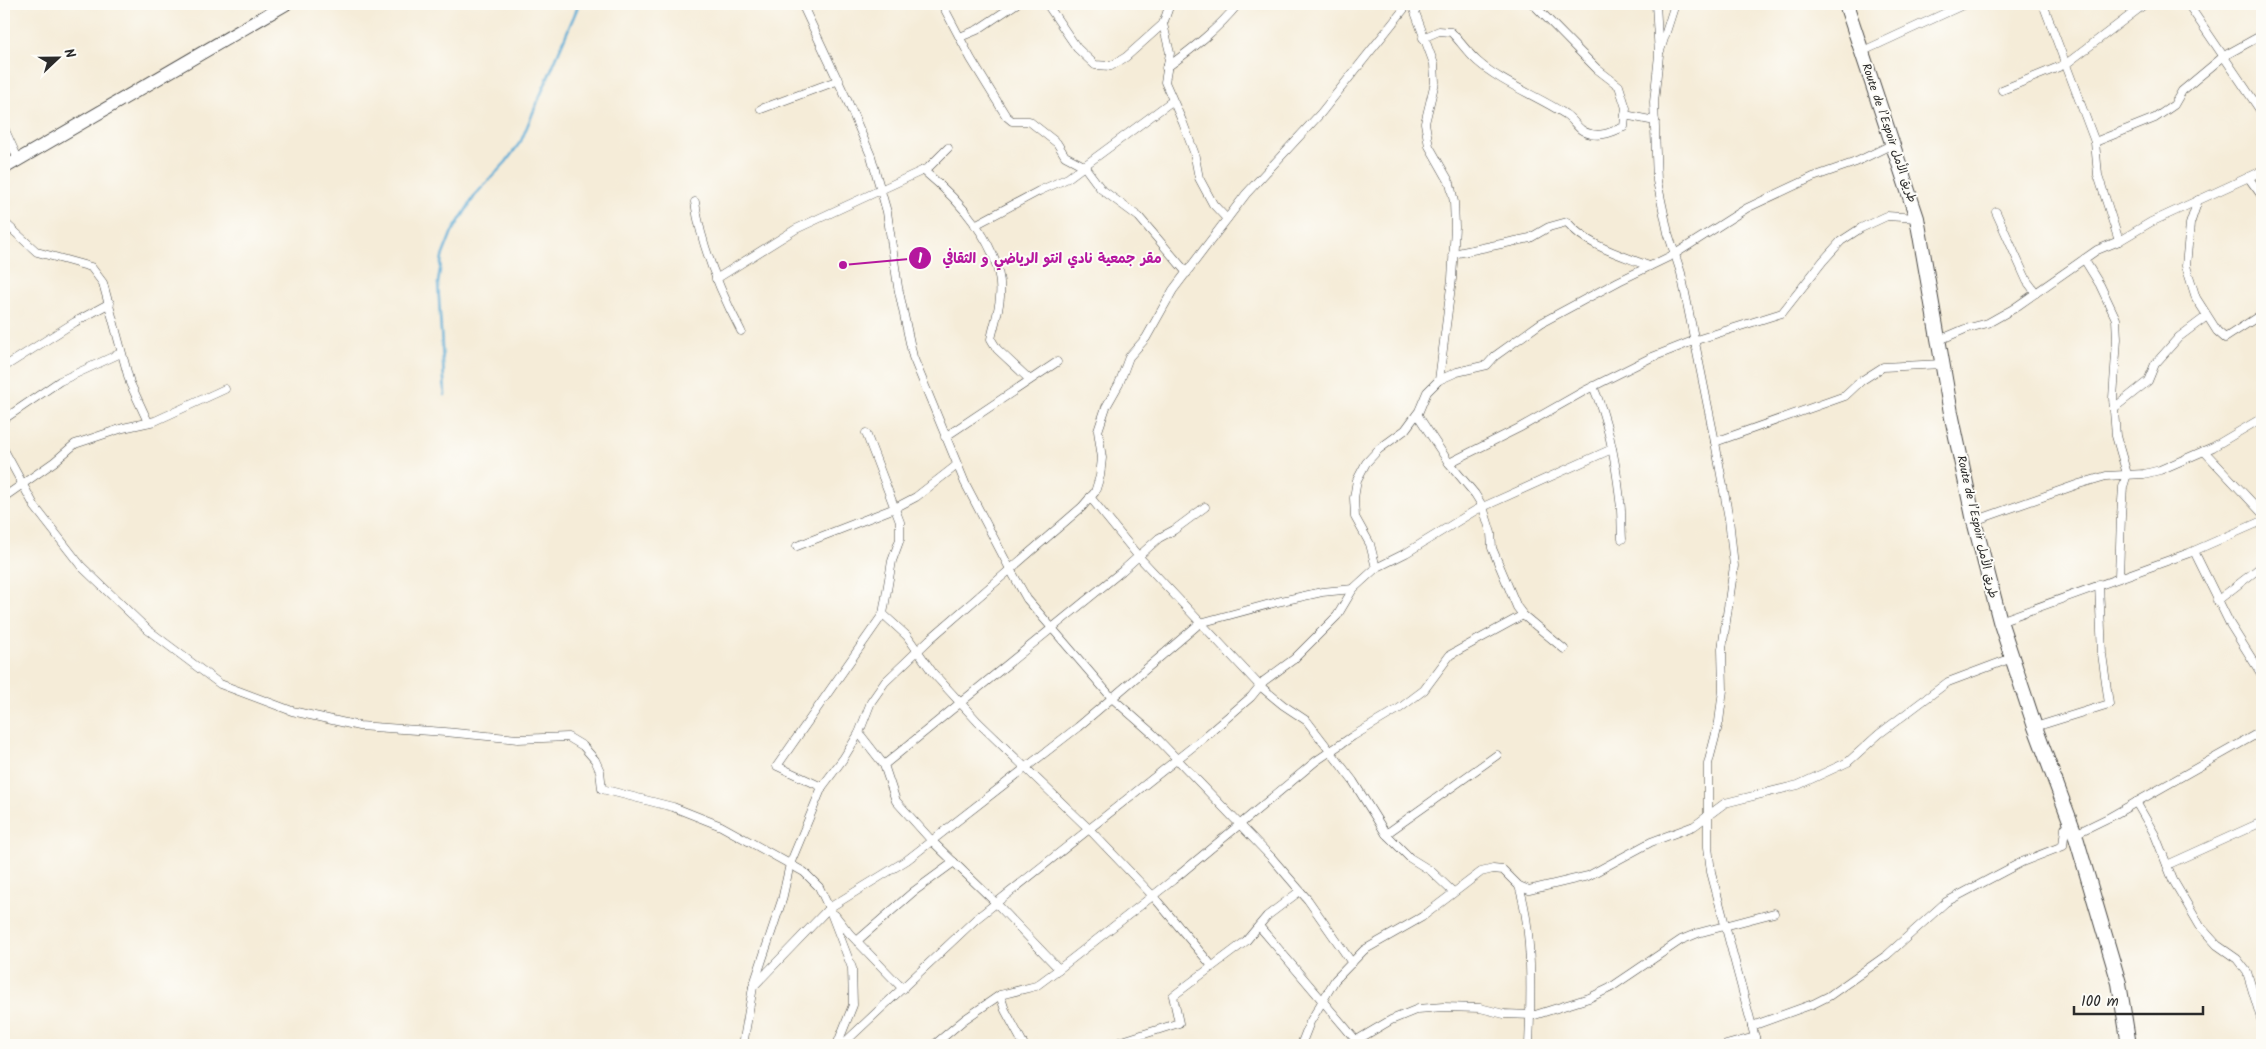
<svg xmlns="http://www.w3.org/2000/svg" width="2266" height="1049" font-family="Kalam,'Playpen Sans Arabic',sans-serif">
<rect width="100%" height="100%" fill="#fdfcf7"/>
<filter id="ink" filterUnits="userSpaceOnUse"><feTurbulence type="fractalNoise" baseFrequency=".02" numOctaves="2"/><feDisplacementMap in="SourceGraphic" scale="10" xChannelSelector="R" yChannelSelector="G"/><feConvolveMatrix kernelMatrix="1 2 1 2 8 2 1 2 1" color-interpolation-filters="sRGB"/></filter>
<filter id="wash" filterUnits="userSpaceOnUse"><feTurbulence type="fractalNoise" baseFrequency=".0096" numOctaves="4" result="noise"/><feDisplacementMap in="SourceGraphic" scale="20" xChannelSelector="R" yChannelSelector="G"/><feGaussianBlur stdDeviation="1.12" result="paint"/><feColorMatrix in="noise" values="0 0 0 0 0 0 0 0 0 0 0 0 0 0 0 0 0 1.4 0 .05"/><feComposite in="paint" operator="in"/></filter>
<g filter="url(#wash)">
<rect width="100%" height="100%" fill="#f5ecd8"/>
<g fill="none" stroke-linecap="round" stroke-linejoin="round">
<polyline stroke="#5babd5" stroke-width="2.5" points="445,395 438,283 442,257 451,234 476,194 506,162 521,141 579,4"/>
</g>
</g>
<g filter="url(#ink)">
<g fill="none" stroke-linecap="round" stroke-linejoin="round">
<defs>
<g id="minor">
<polyline points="802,4 848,102 871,156 887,212 898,287 913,357 965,483 1010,569 1027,599 1112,698 1153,734 1271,857 1308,900 1352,963"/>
<polyline points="942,4 971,59 1006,116 1012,121 1029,121 1057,143 1065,156 1084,166 1172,101"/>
<polyline points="1047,4 1077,48 1095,65 1111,66 1126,57 1163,24 1170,4"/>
<polyline points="1412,4 1434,64 1435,82 1425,123 1429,146 1450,183 1454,202 1455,227 1452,279 1439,380"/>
<polyline points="1656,4 1659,55 1654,102 1657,181 1668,233 1681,273 1715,442 1729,519 1734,566 1722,649 1723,690 1719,722 1708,764 1708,847 1711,872 1757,1045"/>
<polyline points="2043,4 2095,142 2098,175 2119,241"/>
<polyline points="2188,4 2262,113"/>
<polyline points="1163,24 1170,53 1165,82 1183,123 1194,152 1199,178 1213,204 1227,219"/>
<polyline points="960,37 977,30 1016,4"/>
<path d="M1423,38L1439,31L1451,32C1460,41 1467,52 1477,61C1503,84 1536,95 1565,114C1575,120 1578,132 1591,134C1603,137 1613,131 1624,127L1626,108L1619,86L1597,69L1533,4"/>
<polyline points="1660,51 1675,4"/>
<polyline points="1861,52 1965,4"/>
<path d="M1166,68C1192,49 1218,29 1238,4"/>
<polyline points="2002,90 2066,64 2145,4"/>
<polyline points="761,109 839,80"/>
<polyline points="1625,115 1655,121"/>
<polyline points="4,128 18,159"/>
<polyline points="2095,142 2155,118 2174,105 2182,91 2224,56 2262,35"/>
<path d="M923,170C958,199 1005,248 1000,297C999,311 994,325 991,339L997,349L1029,379"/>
<polyline points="2248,177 2262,196"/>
<polyline points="2198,200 2190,224 2186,266 2196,298 2217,331 2225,338 2262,314"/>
<path d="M695,202C701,247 720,291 741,331"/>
<polyline points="1996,212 2027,281 2036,293"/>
<polyline points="4,222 37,252 91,267 103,283 130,383 148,422"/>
<polyline points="975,225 1039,191 1068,178 1084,166 1101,189 1139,217 1187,273"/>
<path d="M1453,254L1530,238L1549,227L1567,222C1587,246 1621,255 1649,266"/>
<polyline points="2084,259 2100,285 2116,319 2117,339 2113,398 2116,436 2127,474 2123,487 2121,516 2119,577"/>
<polyline points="716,279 796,229 928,168 948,148"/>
<polyline points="1937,341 1965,329 1988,323 2013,309 2097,250 2119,241 2151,222 2262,171"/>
<polyline points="4,367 75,322 110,303"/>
<path d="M1593,386C1608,421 1616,462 1620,500C1622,513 1621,526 1622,539"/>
<polyline points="2114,408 2148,381 2155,364 2179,337 2207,316"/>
<polyline points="1417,414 1449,463 1475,494 1483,507 1491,533 1492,548 1517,607 1523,615 1564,649"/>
<polyline points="4,419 60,381 121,353"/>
<polyline points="945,437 1057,362"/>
<polyline points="1715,442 1845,396 1861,381 1883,367 1942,364"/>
<polyline points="4,450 35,507 81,566 148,630 220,684 292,711 359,726 445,732 518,739 568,737 583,746 595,760 600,771 602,789 673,807 721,826 804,872 819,887 829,908 852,968 853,1005 837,1045"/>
<polyline points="2204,451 2262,513"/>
<polyline points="1449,463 1519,428 1586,390 1650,358 1693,341 1782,313 1823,261 1841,241 1861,228 1887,216 1917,218"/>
<polyline points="4,497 54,462 75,444 123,428 155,421 225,389"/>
<polyline points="1090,497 1139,557 1260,686 1283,705 1307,721 1353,781 1386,834 1410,858 1431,871 1453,892"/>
<polyline points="1974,521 2079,484 2106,476 2144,474 2160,470 2213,447 2262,418"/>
<polyline points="797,546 895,508 916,497 957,465"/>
<polyline points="2194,551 2230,624 2262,675"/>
<polyline points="1376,568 1370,544 1355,517 1354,498 1357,480 1366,463 1379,449 1405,430 1419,411 1427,392 1439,380 1457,372 1487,365 1495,356 1541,323 1619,281 1675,254 1747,208 1813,177 1856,162 1893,144"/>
<polyline points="2217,601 2262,566"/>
<polyline points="883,614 907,636 933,673 978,722 1089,829 1153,896 1212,966"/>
<polyline points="2000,621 2189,553 2262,521"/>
<polyline points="2035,727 2109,704 2102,654 2099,584"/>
<polyline points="859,733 884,765 896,801 932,841 996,903 1059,969"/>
<polyline points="884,765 1122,571 1159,538 1174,530 1205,507"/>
<polyline points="822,787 777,766 883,614 892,561 900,539 900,522 866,433"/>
<polyline points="2136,802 2155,835 2173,880 2200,926 2217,945 2237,959 2247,972 2262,1022"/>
<polyline points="1386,834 1497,755"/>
<polyline points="2075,834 2110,817 2262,731"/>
<polyline points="2167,865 2262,822"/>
<path d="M1519,886C1533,930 1531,998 1529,1045"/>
<polyline points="835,915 849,933 903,989"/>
<polyline points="1259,926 1360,1045"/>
<polyline points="857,941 913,892 954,862"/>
<polyline points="753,987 782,900 790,864 822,787 843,759 859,733 871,702 885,682 930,639 1082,507 1095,492 1100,476 1102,458 1098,431 1106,407 1119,384 1129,357 1146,338 1173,290 1246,194 1321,113 1408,4"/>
<polyline points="1000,995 1005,1010 1024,1045"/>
<polyline points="1752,1026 1813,1004 1829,996 1887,955 1946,902 2022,862 2063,846 2065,828 2071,822"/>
<polyline points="1357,1040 1391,1020 1418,1009 1443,1007 1480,1008 1504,1014 1535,1015 1589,998 1610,988 1681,940 1698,933 1774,913"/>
<polyline points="743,1045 753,987 829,908 907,860 1078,727 1200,623 1277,602 1322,592 1353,589"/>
<polyline points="842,1045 976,919 1200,741 1251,697 1264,681 1294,659 1337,616 1353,589 1376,568 1406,553 1476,510 1612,449"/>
<polyline points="934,1045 965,1019 1000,995 1036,986 1059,969 1173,880 1316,761 1353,736 1400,708 1424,690 1450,655 1523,615"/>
<polyline points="1110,1045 1179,1023 1173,996 1246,941 1267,916 1300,891"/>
<polyline points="1301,1045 1310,1022 1335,980 1364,950 1422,917 1481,872 1493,869 1503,870 1519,886 1529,890 1588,876 1651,842 1694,826 1725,803 1798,785 1848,762 1879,734 1948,682 2012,658"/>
<polyline points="1670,1045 1677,1043 1690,1045"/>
<polyline points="1726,1045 1755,1037"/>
<polyline points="2255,1045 2262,1043"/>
</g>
<polyline id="primary" points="4,168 286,4"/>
<polyline id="trunk" points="1846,4 1917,218 1951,413 1974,521 2000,621 2035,727 2075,834 2119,983 2129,1045"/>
</defs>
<use href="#minor" stroke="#494845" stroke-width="9"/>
<use href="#primary" stroke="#494845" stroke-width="14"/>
<use href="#trunk" stroke="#494845" stroke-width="16"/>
<use href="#minor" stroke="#fff" stroke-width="8"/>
<use href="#primary" stroke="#fff" stroke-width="12"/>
<use href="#trunk" stroke="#fff" stroke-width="14"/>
</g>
</g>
<g text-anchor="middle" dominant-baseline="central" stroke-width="4" stroke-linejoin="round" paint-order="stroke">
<g font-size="12" fill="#2b2b2b" stroke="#fdfcf7">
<text transform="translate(1889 133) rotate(71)">Route de l’Espoir طريق الأمل</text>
<text transform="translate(1977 527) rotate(77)">Route de l’Espoir طريق الأمل</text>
</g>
</g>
<path fill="none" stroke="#b5179e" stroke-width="2" d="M843 265L920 258"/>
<g fill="#b5179e" stroke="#fdfcf7" stroke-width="2">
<circle cx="843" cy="265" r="5"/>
<circle cx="920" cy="258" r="12"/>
</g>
<g font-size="15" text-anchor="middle" font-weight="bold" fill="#fff">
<text x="920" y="263">1</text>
</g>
<g font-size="14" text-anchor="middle" font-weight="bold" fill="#b5179e" stroke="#fdfcf7" stroke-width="4" stroke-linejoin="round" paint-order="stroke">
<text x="1052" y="263">مقر جمعية نادي انتو الرياضي و الثقافي</text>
</g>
<rect width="2266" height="1049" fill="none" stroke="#fdfcf7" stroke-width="20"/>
<g transform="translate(58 58) rotate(68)" stroke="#fdfcf7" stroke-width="4" paint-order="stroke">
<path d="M0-4L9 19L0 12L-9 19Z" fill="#2b2b2b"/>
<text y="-8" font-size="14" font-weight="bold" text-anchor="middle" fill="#2b2b2b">N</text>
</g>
<path d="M2074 1006v8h129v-8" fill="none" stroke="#2b2b2b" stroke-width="2.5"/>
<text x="2081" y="1006" font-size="15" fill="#2b2b2b" stroke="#fdfcf7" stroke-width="4" paint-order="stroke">100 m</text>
</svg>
